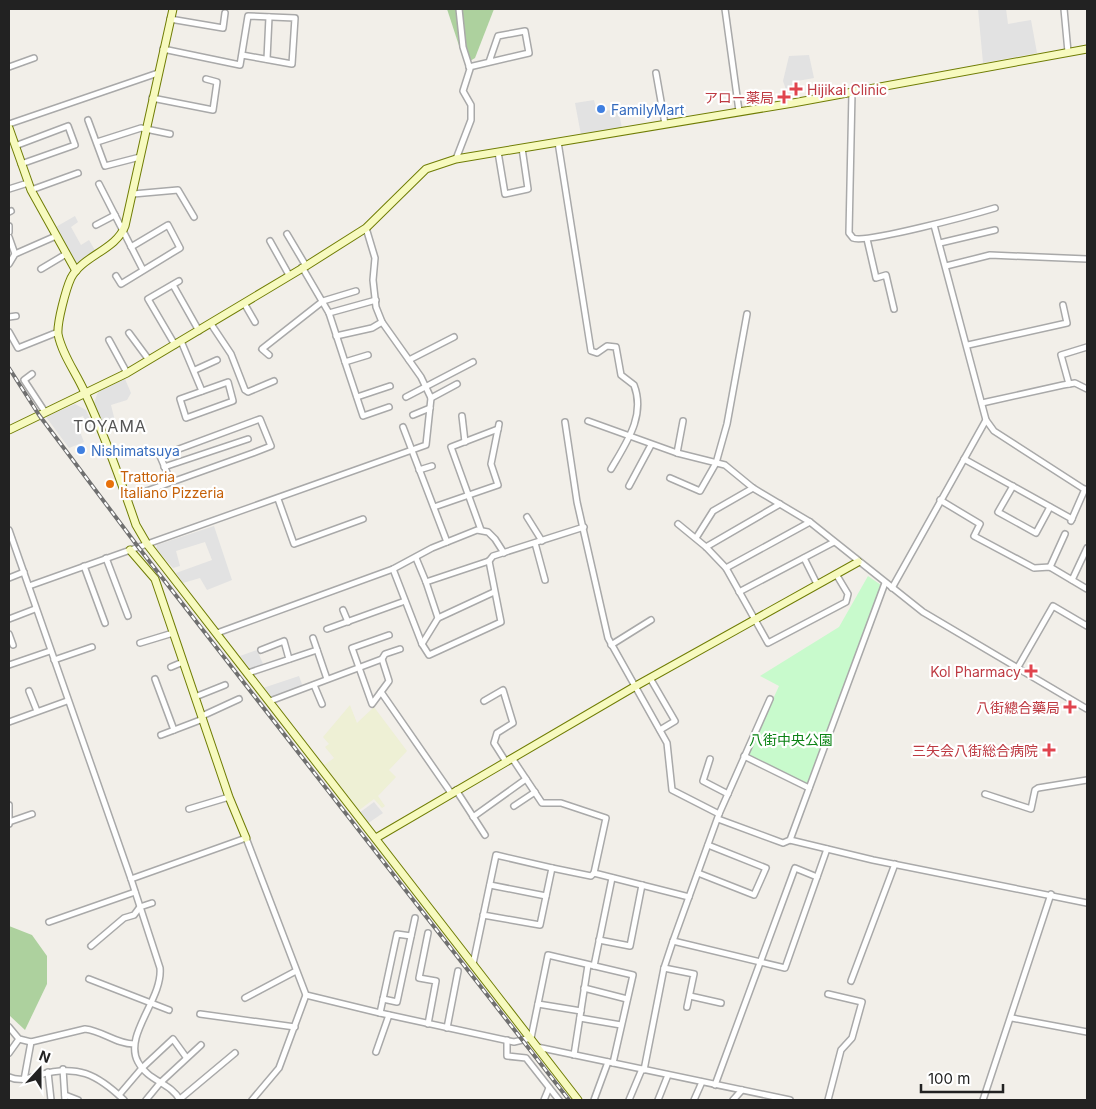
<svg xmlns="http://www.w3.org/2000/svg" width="1096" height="1109" font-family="Inter,'Noto Sans JP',sans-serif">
<rect width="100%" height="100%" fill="#f2efe9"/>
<polygon fill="#eef0d5" points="350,705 357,723 374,707 407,751 389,770 396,777 378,796 385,806 382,808 374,799 358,811 323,766 334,758 325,747 329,744 323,737"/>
<g fill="#add19e">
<polygon points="447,9 494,9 475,58 465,64"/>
<polygon points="9,926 32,935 47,956 47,984 25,1030 9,1015"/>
</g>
<polygon fill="#c8facc" points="868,576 881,585 808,785 747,756 779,686 760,676 839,627"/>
<g fill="#e2e2e2">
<polygon points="978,9 1006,9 1008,24 1031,20 1037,53 983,63"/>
<polygon points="809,55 814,78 792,82 794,97 789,98 783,81 789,56"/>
<polygon points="594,100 597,112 618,109 622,128 581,135 575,103"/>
<polygon points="75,216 78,222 71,227 81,245 89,240 96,252 77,266 54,228"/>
<polygon points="125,379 131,393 127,400 111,405 115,421 102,425 94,403 98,392"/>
<polygon points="75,404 86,410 95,431 90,433 83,416 75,419 84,442 69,448 46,417"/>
<polygon points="214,526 232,580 207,590 200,578 183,583 176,573 212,560 205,542 176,551 180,566 173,568 156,549 157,545"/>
<polygon points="257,650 264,666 251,670 240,656"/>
<polygon points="299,676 303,687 272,699 263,688"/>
<polygon points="374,802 383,813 367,824 359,813"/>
</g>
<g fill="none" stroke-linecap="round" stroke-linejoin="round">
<defs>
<g id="street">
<polyline points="725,9 739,111"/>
<polyline points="1064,9 1068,52"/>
<polyline points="170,19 223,28 225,13"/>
<polyline points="163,49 240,65 248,16 295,18 292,64 242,55"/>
<polyline points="267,59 269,17"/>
<polyline points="9,67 34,58"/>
<polyline points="469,67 529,53 525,31 498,36 489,62"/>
<polyline points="656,73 665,124"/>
<path d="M852,92L849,233L853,238C865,244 975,214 995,208"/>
<polyline points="152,98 213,110 217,82 206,79"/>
<polyline points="88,120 105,166 140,157"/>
<polyline points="9,124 158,73"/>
<polyline points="97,142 141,128 170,134"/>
<path d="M558,142L591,351L597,353L607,346L616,347L621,375L634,385C646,416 626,443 611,469"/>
<polyline points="15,146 68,126 75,145 21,164"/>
<polyline points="498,152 505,194 528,189 522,148"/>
<polyline points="456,159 471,120 471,105 463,91 470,69 463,47 459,9"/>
<polyline points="99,184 143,270"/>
<polyline points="9,189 28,183"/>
<polyline points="31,190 78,173"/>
<polyline points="133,194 178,190 194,217"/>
<polyline points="9,212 11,211"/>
<polyline points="96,225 115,215"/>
<polyline points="9,226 9,232"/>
<polyline points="287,234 306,266"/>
<polyline points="9,237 15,254"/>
<polyline points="867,239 876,278 886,275 894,309"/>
<polyline points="270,241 289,275"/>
<polyline points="940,243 995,230"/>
<polyline points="9,264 15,254 56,236"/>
<polyline points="946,266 990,255 1087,259"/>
<polyline points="302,267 329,313 345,362 368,355"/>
<polyline points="41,269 66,254"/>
<polyline points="116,276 121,284 180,248 168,225 131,247"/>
<polyline points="173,285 199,331"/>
<polyline points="244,303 255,322"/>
<polyline points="329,313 376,300"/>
<polyline points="9,317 16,316"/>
<polyline points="211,324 231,354 245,390 248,392 274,381"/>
<polyline points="9,332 18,348 58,332"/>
<polyline points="129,333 149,360"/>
<polyline points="336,336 372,328 382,322"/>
<polyline points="109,340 127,373"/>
<polyline points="181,341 202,391"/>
<polyline points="175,345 148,299 179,281"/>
<polyline points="968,345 1067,323 1063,305"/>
<polyline points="269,355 262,349 323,301 356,291"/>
<polyline points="409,360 454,337"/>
<polyline points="345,362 363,416 389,407"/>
<polyline points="195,370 217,360"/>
<polyline points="32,374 24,380 45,412"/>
<polygon points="228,382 233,401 186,418 180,399"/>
<polyline points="1069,384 1061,355 1087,347"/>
<polyline points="357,397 390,386"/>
<polyline points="406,397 473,362"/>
<polyline points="431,398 457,384"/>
<polyline points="982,403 1063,385 1075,383 1087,389"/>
<polyline points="413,415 430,408"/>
<polyline points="462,416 465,442"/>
<polyline points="986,420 994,431 1087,491"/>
<polyline points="588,421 677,453 725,465 753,488 810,522 923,612 1087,709"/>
<polyline points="565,422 577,502 608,638 667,743 672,790 719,814"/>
<polyline points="403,427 447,542"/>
<polyline points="677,453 683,421"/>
<polyline points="964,459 1072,519"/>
<polyline points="164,467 248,439"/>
<polyline points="419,470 432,466"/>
<polyline points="670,478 700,491 716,463 727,424 747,314"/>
<polyline points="629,486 651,445"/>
<polyline points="1013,486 998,512 1036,533 1050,507"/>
<polyline points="127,498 253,453 271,446 260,419 160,456 171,482"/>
<polyline points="278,499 294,544 363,519"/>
<polyline points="940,500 980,524 974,536 1034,568 1050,567 1087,589"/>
<polyline points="434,507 498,485 491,464 499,424"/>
<polyline points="527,517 542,541"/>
<polyline points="1071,521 1085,489"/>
<polyline points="678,524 706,547 726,568 768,643 846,602 848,594 836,574"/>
<path d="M9,530L131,879L160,968C163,999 123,1035 138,1062C148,1081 171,1083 180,1100"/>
<polyline points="481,530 451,447 498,429"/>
<polyline points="696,538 713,511 753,488"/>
<polyline points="535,543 545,580"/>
<polyline points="706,547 780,504"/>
<polyline points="106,558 128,616"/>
<polyline points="416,558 426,582"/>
<polyline points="804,558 817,584"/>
<polyline points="84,566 105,623"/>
<polyline points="1050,567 1065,534"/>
<polyline points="726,568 810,522"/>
<polyline points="393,569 422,644 429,655 501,622 489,561"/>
<polyline points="9,578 24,572"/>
<polyline points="1072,580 1087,548"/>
<polyline points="29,586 426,445 431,398 421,377 382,322 376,307 373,280 375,258 366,228"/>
<polyline points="892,588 986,420 934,225"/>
<polyline points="739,592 834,542"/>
<polyline points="343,610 348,622"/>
<polyline points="438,618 494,592"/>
<polyline points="9,619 35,609"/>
<polyline points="327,629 405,601"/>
<polyline points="217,633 393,569 432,548 477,530 488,532 495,539 504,553"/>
<polyline points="9,634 13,645"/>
<polyline points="313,638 327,679"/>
<polyline points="140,643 173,633"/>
<polyline points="422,644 438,618 426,582 489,561 493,556 584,527"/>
<polyline points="611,645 651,620"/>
<polyline points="261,650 284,641 289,659"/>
<polyline points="382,659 389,681 372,704 352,648 389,635"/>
<polyline points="54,660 92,647"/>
<polyline points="9,665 50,651"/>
<polyline points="171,667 183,662"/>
<polyline points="1018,667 1053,606 1087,626"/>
<polyline points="248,673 317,650"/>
<polyline points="650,678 675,721 660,730"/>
<polyline points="155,679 174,730"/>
<polyline points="314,685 322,704"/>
<polyline points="29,691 37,711"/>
<polyline points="381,692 451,793"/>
<polyline points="195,697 225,685"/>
<polyline points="270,701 382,659 385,654 400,649"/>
<polyline points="484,701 503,690 513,723 497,733 494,743 506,762"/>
<polyline points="202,716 239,699"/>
<polyline points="9,722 67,701"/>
<polyline points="161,735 203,719"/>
<polyline points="744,756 809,788"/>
<polyline points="512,758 542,803 561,803 606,818 594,873 689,897"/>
<polyline points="710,759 703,781 728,794"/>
<polyline points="456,790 485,835"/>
<polyline points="985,794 1031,809 1035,790 1038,788 1087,780"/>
<polyline points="9,805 9,824"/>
<polyline points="514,806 535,792"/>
<polyline points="189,809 229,797"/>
<polyline points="473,817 526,779"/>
<polyline points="718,819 783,843 790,840 873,860 1087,903"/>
<polyline points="9,822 32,814"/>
<polyline points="790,840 885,583"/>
<polyline points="552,868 591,876 594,873"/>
<polyline points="698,873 754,895 766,868 708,845"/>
<polyline points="131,879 246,838 306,995 380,1013 514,1042 531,1038 548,955 633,975 613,1063"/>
<polyline points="490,885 546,896"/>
<polyline points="49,922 135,892"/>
<polyline points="599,940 630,946 642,885"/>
<polyline points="673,941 785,968 827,849"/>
<polyline points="91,946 124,918 134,915 140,907 152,903"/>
<polyline points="473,964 496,855 552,868 540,925 483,915"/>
<polyline points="594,966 612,878"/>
<polyline points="664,968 694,974 687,1007"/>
<polyline points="89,979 169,1010"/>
<polyline points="851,981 895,864"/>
<polyline points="584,988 627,999"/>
<polyline points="690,996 721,1003"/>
<polyline points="245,998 296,971"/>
<polyline points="383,999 397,1002 415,918"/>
<polyline points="538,1004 581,1011"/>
<polyline points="380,1013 397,934 411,936"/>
<polyline points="200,1014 295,1027"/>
<polyline points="580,1018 621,1025"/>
<polyline points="1012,1018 1087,1032"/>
<polyline points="428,1024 436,981 419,978 428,933"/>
<path d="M9,1027L19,1039L31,1042L85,1029C103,1031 116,1044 134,1044"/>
<polyline points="447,1028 458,971"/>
<polyline points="507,1040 507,1056 526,1058 559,1100"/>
<polyline points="537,1047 790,1100"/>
<polyline points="376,1052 389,1015"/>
<polyline points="9,1053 19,1039"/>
<polyline points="574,1055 588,965"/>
<polyline points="63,1069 65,1100"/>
<polyline points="644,1070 664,968 673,941 719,814 770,699"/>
<polyline points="48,1072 51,1100"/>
<path d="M9,1077C20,1082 29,1078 39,1075C77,1064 97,1074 124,1100"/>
<polyline points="24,1080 31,1042"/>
<polyline points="715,1085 795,868 817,877"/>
<polyline points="65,1095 78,1100"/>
<polyline points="119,1095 142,1068 173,1039 186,1057"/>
<polyline points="180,1099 235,1053"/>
<polyline points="146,1100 160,1083 201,1045"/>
<polyline points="252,1100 279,1068 306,995"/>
<polyline points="544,1100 549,1088"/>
<polyline points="594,1100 608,1062"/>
<polyline points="629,1100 642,1069"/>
<polyline points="658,1100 668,1075"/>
<polyline points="694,1100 702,1082"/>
<polyline points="733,1100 742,1090"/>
<polyline points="828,1100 841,1050 852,1038 862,1002 828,994"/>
<polyline points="983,1100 1051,894"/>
</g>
<g id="secondary">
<path d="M173,9L125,226C116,250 82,256 71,278C66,289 57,322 58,334C62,355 77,374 85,393C105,436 121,481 136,525L147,544L578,1100"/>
<polyline points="9,128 31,190 76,271"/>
<polyline points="9,430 127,373 306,266 366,228 426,169 456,159 793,103 1087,49"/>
<polyline points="130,550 155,579 229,797 246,838"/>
<polyline points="376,838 634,687 858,562"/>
</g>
</defs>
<use href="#street" stroke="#a9a9a9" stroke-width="8"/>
<use href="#secondary" stroke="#707d05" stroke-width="9"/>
<use href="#street" stroke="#fff" stroke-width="5"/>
<use href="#secondary" stroke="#f7fabf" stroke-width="7"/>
<defs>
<polyline id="rail" points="9,368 39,415 139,548 569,1100"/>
</defs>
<use href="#rail" stroke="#707070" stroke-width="4"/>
<use href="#rail" stroke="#fff" stroke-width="2" stroke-dasharray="5.5" stroke-linecap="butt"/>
</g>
<g fill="#e0444e" stroke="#fff" stroke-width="2">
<path d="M793.5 81.5h5v5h5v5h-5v5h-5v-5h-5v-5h5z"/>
<path d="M781.5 89.5h5v5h5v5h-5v5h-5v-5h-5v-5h5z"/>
<path d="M1028.5 663.5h5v5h5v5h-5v5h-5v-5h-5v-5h5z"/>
<path d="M1067.5 699.5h5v5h5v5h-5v5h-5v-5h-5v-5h5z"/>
<path d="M1046.5 742.5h5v5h5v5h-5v5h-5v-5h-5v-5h5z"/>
</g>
<g fill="#3f7fe0" stroke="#fff" stroke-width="2">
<circle cx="601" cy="109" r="5"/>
<circle cx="81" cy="450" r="5"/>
</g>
<circle fill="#e8710a" stroke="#fff" stroke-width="2" cx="110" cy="484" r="5"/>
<g text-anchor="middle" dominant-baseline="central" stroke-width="4.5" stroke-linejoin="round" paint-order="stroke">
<g font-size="14" fill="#be3a42" stroke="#fff" text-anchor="end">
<text x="807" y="89" text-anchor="start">Hijikai Clinic</text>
<text x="774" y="97">アロー薬局</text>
<text x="1021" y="671">Kol Pharmacy</text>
<text x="1060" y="707">八街總合藥局</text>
<text x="1038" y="750">三矢会八街総合病院</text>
</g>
<g font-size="14" fill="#366cbe" stroke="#fff" text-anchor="start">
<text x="611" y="109">FamilyMart</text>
<text x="91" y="450">Nishimatsuya</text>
</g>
<g font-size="14" fill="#c56008" stroke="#fff" text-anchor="start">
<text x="120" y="476">Trattoria<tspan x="120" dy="16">Italiano Pizzeria</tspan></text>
</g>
<g font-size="14" fill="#0c8416" stroke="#fff">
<text x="791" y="739">八街中央公園</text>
</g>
<g font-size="16" letter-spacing="1" fill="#555" stroke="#fff">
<text x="110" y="426">TOYAMA</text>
</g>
</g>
<rect width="1096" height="1109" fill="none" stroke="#222222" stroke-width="20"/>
<g transform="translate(40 1069) rotate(21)" stroke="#ffffff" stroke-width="4" paint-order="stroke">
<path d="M0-4L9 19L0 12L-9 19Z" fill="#222222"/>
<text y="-8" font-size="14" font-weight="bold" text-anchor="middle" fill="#222222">N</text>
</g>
<path d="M921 1084v8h82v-8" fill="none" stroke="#222222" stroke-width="2.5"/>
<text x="928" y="1084" font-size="15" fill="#222222" stroke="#ffffff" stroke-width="4" paint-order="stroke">100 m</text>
</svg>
